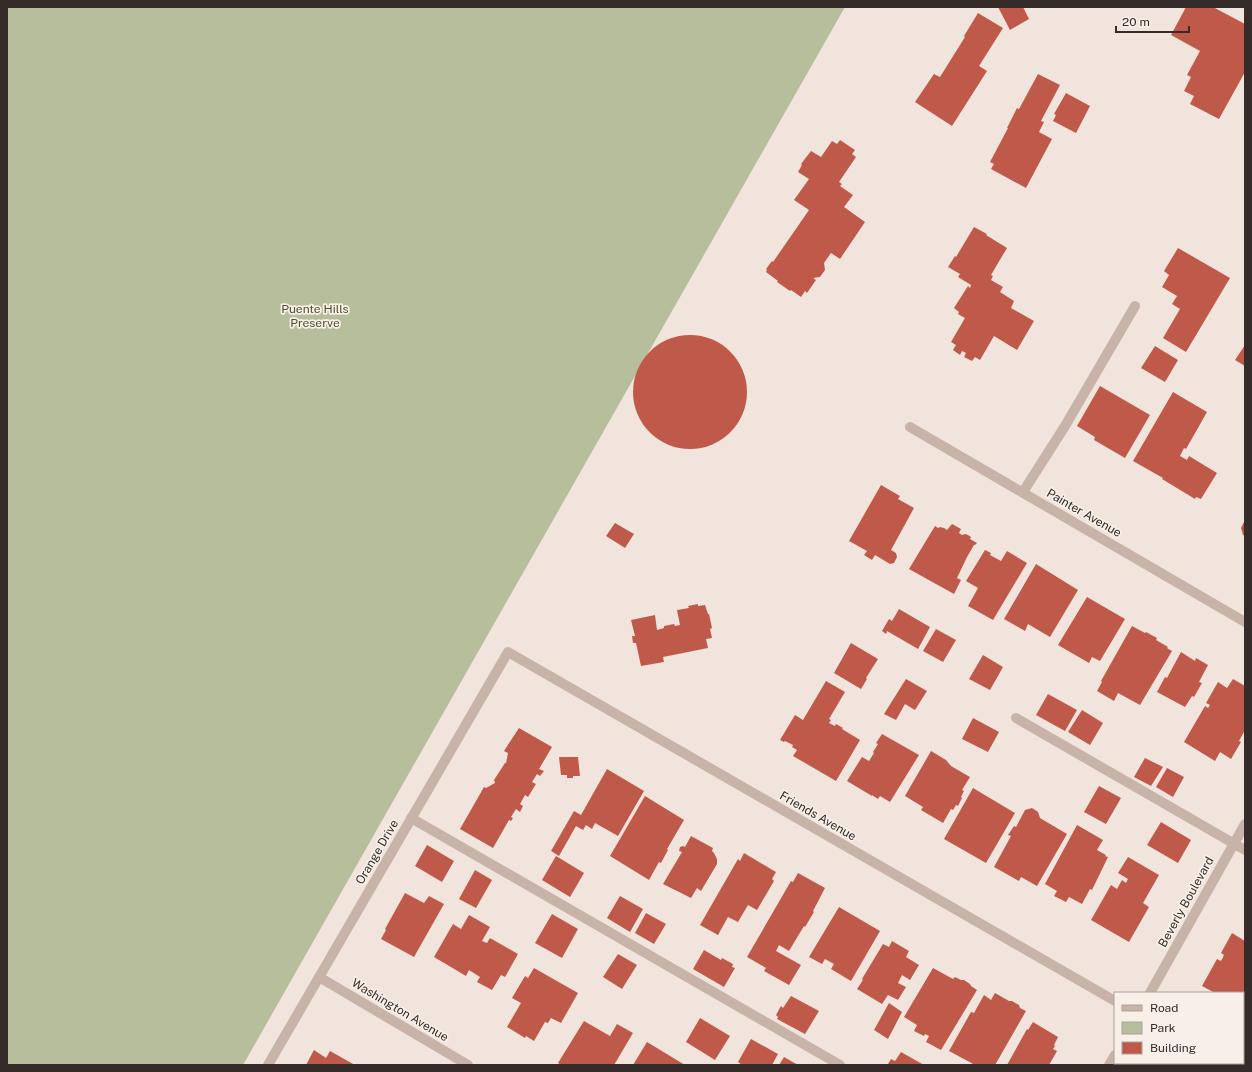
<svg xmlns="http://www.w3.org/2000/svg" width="1252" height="1072" font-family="'Public Sans',sans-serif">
<rect width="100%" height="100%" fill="#f0e4dc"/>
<polygon fill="#b7be9c" points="7,7 845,7 243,1065 7,1065"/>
<g fill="#bf5a4b">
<polygon points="998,7 1023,7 1029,19 1010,30"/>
<polygon points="1186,7 1213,7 1245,24 1245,72 1219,119 1190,104 1194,96 1184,91 1191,77 1187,75 1200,51 1171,35"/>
<polygon points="978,13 1003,28 979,66 987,71 952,126 915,102 934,74 940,77 965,37 964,36"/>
<polygon points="1038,74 1060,85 1041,121 1044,122 1039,132 1052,139 1026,188 991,169 994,164 990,162 1008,128 1007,128 1017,108 1019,109"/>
<polygon points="1066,93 1090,106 1076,133 1053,121 1056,115 1054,114"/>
<polygon points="840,140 855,150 852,154 856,157 839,182 842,184 840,186 853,195 844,207 865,222 840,259 831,253 824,263 825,270 820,277 813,278 816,280 807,293 805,291 801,297 791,290 790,291 777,282 778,281 766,272 767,270 766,269 772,261 773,262 809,210 794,200 809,179 798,172 802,165 801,164 811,151 821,157 832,141 837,144"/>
<polygon points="974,227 987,234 986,235 1007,248 991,275 993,276 991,280 1003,287 1000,292 1014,301 1011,308 1034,321 1017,350 994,336 980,360 975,357 972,361 964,357 966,353 962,351 960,355 953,350 956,345 951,342 965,318 958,314 959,312 954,308 968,286 970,288 971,285 958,277 960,274 948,267 955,256 956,257"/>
<polygon points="1178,248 1230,278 1186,352 1163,338 1180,309 1172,304 1177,296 1162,287 1169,275 1164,271"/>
<circle cx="690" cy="392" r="57"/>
<polygon points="1245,345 1245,366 1235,360"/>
<polygon points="1155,346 1178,360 1165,382 1141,368"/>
<polygon points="1100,386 1150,415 1125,458 1094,440 1095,437 1077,426"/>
<polygon points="1173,392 1207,412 1186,449 1184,448 1180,456 1187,460 1189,456 1217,473 1201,499 1196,497 1195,499 1162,479 1163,478 1133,461"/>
<polygon points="881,485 900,496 898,499 914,508 891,550 896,553 897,557 894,563 890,564 875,555 872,560 864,555 867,551 849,541"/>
<polygon points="1245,520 1245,536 1243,535 1241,528"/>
<polygon points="615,523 634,534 625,548 606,536"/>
<polygon points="952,524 961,529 959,533 962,535 965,534 968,535 971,537 970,539 977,543 975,545 974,545 967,557 957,578 961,580 954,594 909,569 935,526 938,528 940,527 944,528 947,530"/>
<polygon points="985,550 991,553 990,555 1001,561 1007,551 1027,563 993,620 968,606 978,588 966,581"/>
<polygon points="1036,564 1078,590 1050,637 1028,624 1025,631 1004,619"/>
<polygon points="1087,597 1125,619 1100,661 1092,657 1089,663 1058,645"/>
<polygon points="698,604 698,606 705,605 708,614 709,614 712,628 710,629 712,638 706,639 708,648 663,657 664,662 641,666 636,643 633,643 632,636 635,636 631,620 655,615 657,630 664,628 664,626 674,624 675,626 680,625 677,610 689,608 688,606"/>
<polygon points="899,609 930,627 918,649 887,631 886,634 882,631 889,619 892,621"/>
<polygon points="1132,626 1145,633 1146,632 1157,638 1156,640 1168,647 1167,648 1172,651 1140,705 1118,693 1114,701 1097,691 1102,682 1101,681"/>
<polygon points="936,629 956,640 943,662 923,651"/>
<polygon points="851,643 878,659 866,678 867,679 861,689 834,673"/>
<polygon points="1181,652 1195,661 1196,658 1208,665 1199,682 1202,683 1194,697 1192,696 1185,707 1157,692 1165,677 1167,678"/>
<polygon points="983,655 1003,667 990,690 969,679"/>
<polygon points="906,679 927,691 915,710 905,704 896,720 884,714"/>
<polygon points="1233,679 1245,686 1245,730 1239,741 1241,742 1231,759 1220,752 1215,761 1184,742 1205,706 1208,708 1210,705 1206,703 1218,682 1227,688"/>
<polygon points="826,681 845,692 829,719 831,720 829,723 835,726 836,724 843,728 842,729 860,740 836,781 793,756 797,750 792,747 793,745 785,741 784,742 780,740 795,715 803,720"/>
<polygon points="1048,694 1077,710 1065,731 1036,715"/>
<polygon points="1082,710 1103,723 1090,745 1068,732"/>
<polygon points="973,718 999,732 988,752 962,739"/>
<polygon points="519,728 552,747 539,769 544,771 540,776 537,774 532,782 536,784 528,797 525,795 520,804 523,806 520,812 516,809 511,817 513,818 511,821 509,820 493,848 460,829 484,787 486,788 495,783 494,780 505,763 506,763 508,753 504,751"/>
<polygon points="882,734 919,755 890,802 880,796 878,799 872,795 872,796 847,781 862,757 869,761 874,753 873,752 878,744 876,743"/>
<polygon points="931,751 946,760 951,766 970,777 962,790 964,791 961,797 962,798 958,806 956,805 953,810 951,809 943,823 921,810 923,807 905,796"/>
<polygon points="559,757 578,757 580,776 573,776 573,778 567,778 567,775 561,775"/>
<polygon points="1145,758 1163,767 1151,786 1134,777"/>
<polygon points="1167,768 1184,777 1173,797 1156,787"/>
<polygon points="607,769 644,791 618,836 595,823 592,829 586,825 583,830 576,826 559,856 551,851 574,811 581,815"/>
<polygon points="1099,786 1121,798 1106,824 1084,812"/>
<polygon points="973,788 1015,813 986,863 944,839"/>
<polygon points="645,796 684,820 667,849 668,850 661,863 659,862 649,880 610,856"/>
<polygon points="1032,808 1038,812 1040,818 1067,834 1037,886 1021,877 1019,881 994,867 1011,836 1008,835 1014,826 1016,827 1025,810"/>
<polygon points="1161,822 1191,840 1178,863 1147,845"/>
<polygon points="1077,825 1103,840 1097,850 1106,855 1105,856 1108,857 1092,890 1090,889 1082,904 1069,897 1066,902 1054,896 1057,891 1045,884"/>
<polygon points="691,836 713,848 712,851 714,853 717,859 717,864 701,891 697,888 691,898 663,884 682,852 679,851 680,847 683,846 685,847"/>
<polygon points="427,845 454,861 442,882 415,866"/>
<polygon points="744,853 776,872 772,879 774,881 757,910 748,905 738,922 728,917 718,935 700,925 738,859 740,861"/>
<polygon points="556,856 584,873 570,897 542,880"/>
<polygon points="1128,857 1159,875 1143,903 1149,907 1129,942 1091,920 1111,885 1117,889 1122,880 1126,883 1128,879 1118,873"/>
<polygon points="475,870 492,880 476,908 459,899"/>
<polygon points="798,873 825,888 813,911 814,912 805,927 804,926 789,951 779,945 776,951 801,965 789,985 764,971 766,968 747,957 791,881 793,882"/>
<polygon points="405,893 424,903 429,896 444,904 414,957 381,939 386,930 385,929"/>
<polygon points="620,896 643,909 630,932 607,918"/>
<polygon points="839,907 880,931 851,981 831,969 834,964 825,959 822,964 809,957"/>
<polygon points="646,913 666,924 654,944 635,933"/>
<polygon points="552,914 578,929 562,958 535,943"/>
<polygon points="469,915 490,927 482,941 487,943 490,938 518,954 505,977 501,975 492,990 477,982 480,977 469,970 466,976 434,957 453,924 461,929"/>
<polygon points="1232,933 1245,941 1245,1001 1243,1000 1243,993 1215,993 1202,986 1217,959 1221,961 1224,955 1221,953"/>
<polygon points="892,941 909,951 906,957 919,965 910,980 902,975 898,983 906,987 898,1000 888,995 882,1004 857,989 863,980 862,979 883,944 889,947"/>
<polygon points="704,950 721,960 722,958 733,964 732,967 735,968 724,987 693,969"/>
<polygon points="618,954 637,965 622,989 603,977"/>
<polygon points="534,968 578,993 561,1023 551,1018 548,1023 545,1022 534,1041 526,1036 525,1038 507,1027 521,1003 512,998 525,976 528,978"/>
<polygon points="933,968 953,979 955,977 961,980 964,980 970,984 971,986 977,990 941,1050 926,1042 929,1036 925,1034 924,1036 914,1031 917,1025 904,1017"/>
<polygon points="995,993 1009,1001 1012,1001 1019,1005 1020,1008 1026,1011 995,1065 975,1065 949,1051 971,1012 974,1013 984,995 991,1000"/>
<polygon points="791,996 819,1011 805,1034 777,1019 778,1017 776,1015 781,1006 783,1008"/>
<polygon points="889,1003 902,1012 888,1039 874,1030"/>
<polygon points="700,1018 730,1036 715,1060 686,1042"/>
<polygon points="584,1021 610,1036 617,1024 633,1033 614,1065 561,1065 558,1063"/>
<polygon points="1033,1022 1058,1037 1054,1045 1055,1046 1053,1049 1057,1051 1049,1065 1007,1065 1027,1029 1028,1030"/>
<polygon points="751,1039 778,1054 772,1065 742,1065 738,1062"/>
<polygon points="647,1042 685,1065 633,1065"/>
<polygon points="314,1050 326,1058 330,1051 355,1065 306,1065"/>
<polygon points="901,1052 924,1065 888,1064 891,1059 895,1061"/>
<polygon points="784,1057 798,1065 779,1065"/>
</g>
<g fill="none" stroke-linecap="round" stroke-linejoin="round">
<g stroke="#c8b3a8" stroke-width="10">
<polyline points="910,427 1245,622"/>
<polyline points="1023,492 1065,426 1135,306"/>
<polyline points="1016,718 1245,850"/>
<polyline points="411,818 840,1065"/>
<polyline points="319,977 468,1065"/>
<polyline points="1150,993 1245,824"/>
<polyline points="1222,1063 1225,1065"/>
<polyline points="268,1065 508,652 1115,1001"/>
<polyline points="1109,1065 1115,1055"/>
</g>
</g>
<g text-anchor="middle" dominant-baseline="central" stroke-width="3.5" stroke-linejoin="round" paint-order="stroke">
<g font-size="12" fill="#49522d" stroke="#f8efe8">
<text x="315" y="309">Puente Hills<tspan x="315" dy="14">Preserve</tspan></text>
</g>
<g font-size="12" fill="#352b28" stroke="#f8efe8">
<text transform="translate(1084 513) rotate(30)">Painter Avenue</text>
<text transform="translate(818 816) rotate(30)">Friends Avenue</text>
<text transform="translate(377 852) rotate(-60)">Orange Drive</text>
<text transform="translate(1186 902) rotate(-61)">Beverly Boulevard</text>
<text transform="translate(400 1010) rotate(31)">Washington Avenue</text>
</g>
</g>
<rect width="1252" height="1072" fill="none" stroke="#352b28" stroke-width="16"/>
<rect x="1114" y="992" width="130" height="72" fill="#f8efe8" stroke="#aaa19b"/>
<rect x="1122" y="1005" width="20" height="6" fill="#c8b3a8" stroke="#aaa19b"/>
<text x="1150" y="1012" font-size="12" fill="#352b28">Road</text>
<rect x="1122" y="1022" width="20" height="12" fill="#b7be9c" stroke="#aaa19b"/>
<text x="1150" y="1032" font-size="12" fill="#352b28">Park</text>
<rect x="1122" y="1042" width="20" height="12" fill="#bf5a4b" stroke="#aaa19b"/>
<text x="1150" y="1052" font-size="12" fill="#352b28">Building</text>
<path d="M1116 26v6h73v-6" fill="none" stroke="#352b28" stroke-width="2"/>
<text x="1122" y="26" font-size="12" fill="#352b28" stroke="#f8efe8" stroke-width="3" paint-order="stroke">20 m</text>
</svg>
